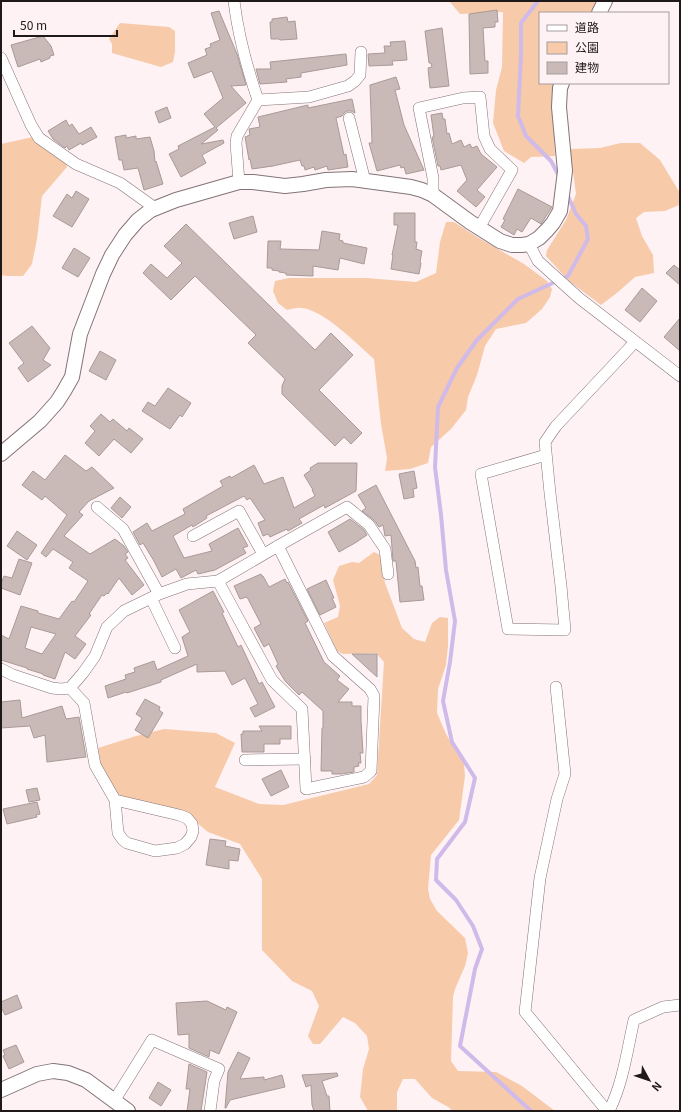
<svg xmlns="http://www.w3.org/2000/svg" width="681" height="1112" font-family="Georgia,'Noto Sans JP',serif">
<rect width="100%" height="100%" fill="#fff2f5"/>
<g fill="#f7caa9">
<polygon points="450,1 598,1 591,13 540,13 540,83 554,83 552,88 555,156 531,157 524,163 504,151 493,123 496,90 502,67 503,12 460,14 450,2"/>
<polygon points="120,23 169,27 175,31 175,52 173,62 161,67 112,53 112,44 109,39"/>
<polygon points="33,137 59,159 66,162 67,167 42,196 37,239 32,264 23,276 7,276 1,275 1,144"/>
<polygon points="621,143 640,143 660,160 680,193 679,205 665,211 644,212 636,218 642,236 653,255 654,273 635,277 618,292 601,305 569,281 546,256 547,250 566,220 576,194 570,149 600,148"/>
<path d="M446,222H454L477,237L524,264L547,281L552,289L550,297L542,309L526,323L496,329L485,346L477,375L468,397L466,410L451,429L431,447L428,463L410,469L385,471L387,458L381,424L374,359C357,344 324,310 302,308C298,307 292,309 287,310L278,303L273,291L275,281L289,278H366L416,282L436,273L440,242Z"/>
<polygon points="374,552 380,555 385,583 402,628 414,639 425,642 432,623 440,617 448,618 448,646 446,665 438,689 437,713 446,734 464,764 465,776 459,820 431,855 428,889 430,899 437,911 465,938 468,953 465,966 455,989 453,997 451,1061 458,1071 496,1072 522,1086 555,1111 452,1111 450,1108 432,1098 415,1079 403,1079 397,1092 397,1111 368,1111 360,1097 363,1069 369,1049 367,1036 355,1023 343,1017 320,1044 313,1044 308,1036 319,1006 312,991 292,981 262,950 262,879 240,844 208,832 185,813 118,801 101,765 98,748 136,736 164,729 216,733 235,743 215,787 259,804 283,805 369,784 377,775 384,662 376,653 343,654 337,651 324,623 338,617 340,606 333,580 339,566 352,562 359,563"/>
</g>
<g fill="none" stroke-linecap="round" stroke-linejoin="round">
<g stroke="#d0bae9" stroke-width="4">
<polyline points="538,1 521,23 521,55 518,116 526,136 551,161 560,178"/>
<polyline points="531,1111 460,1046 475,969 482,949 473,926 456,900 436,880 437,859 465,822 475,778 452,742 443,701 450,662 455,621 446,570 441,515 435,467 438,407 457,368 477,340 518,299 568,276 588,239 586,226 576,214 567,194"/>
</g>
</g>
<g fill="#cabab7" stroke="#a99a97" fill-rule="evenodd">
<polygon points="497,10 498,22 495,22 495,27 483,28 485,61 488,61 488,73 470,74 469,14"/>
<polygon points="219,11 237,54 246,85 231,86 246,103 216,128 218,130 201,144 223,140 224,143 202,155 206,163 181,177 169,154 179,149 178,146 215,127 204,114 223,98 212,71 194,78 188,63 207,55 205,49 211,47 210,44 220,40 211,13"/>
<polygon points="287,17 288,22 295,21 297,39 280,40 279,39 271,39 270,22 272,22 272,19"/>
<polygon points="442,28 449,86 430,88 428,68 432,67 431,63 429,63 425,31"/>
<polygon points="43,36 51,46 54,55 50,56 50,58 41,62 40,59 18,67 11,45"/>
<polygon points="405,41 407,60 392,61 393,65 369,66 368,54 385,53 384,46 391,46 390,42"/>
<polygon points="346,54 347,65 301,73 301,77 286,79 287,82 260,84 256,69 271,69 270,62"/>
<polygon points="396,77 400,89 395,90 404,125 424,170 406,174 404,167 401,168 400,165 377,171 369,143 372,143 370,85"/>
<polygon points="352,99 355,113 351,111 347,111 344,113 342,116 336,118 344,155 346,154 348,167 328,170 327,166 315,170 314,167 305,170 304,166 302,166 300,160 273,166 252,169 250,159 249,160 245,137 250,135 249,129 260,127 258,117 308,105 308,108"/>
<polygon points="167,107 171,118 159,123 155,112"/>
<polygon points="442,113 443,119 445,119 447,134 449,133 452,144 461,140 464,147 470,144 472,148 477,146 481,154 497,167 477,190 485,197 476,207 457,191 467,180 461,165 441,170 440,166 438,166 432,137 434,137 431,115"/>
<polygon points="66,120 69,126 72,124 79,134 91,127 97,137 82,145 81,143 69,150 67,146 65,148 53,139 48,131"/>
<polygon points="126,135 126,138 136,136 136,139 150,137 154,151 155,162 156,161 163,184 144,190 138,168 124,170 122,160 119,160 115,137"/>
<polygon points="518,189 552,207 541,224 531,218 522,232 517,229 514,235 501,227 505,220 503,219"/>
<polygon points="76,191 89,199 72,227 53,216 67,194 72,198"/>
<polygon points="394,213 415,213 415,242 417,242 416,249 422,251 420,262 421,263 419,274 391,269 393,255 392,255 398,225 394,225"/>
<polygon points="253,216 257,232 234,239 229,223"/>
<polygon points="186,224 315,350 331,333 353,355 319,390 362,433 351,444 344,437 335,446 282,394 282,386 285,379 248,343 256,335 195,276 171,300 143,273 151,264 167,278 182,263 164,246"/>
<polygon points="322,231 340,234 339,240 343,241 343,243 367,248 364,264 340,258 338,270 313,266 313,276 286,275 286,273 279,272 279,271 272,270 272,268 267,268 268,241 281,241 280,249 319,250"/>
<polygon points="74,248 90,258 78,277 62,268"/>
<polygon points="674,265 680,270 680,285 666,273"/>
<polygon points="642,288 657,301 640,322 625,310"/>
<polygon points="680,318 680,351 664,337"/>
<polygon points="32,326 50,348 43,360 51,365 28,382 18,368 24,363 9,343"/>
<polygon points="100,351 116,360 106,380 89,371"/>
<polygon points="168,388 191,403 182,417 180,415 170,429 142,411 148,402 155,406"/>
<polygon points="101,414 110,422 113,419 127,431 129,428 143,439 131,453 114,439 99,456 85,443 95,431 90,426"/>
<path d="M65,455L86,471L92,467L114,488L89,501L79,512L83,515L64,536L90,554L115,539L124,546L128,552L125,554L128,558L125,560L144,585L132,595L119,578L108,594L107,593L104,596L102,595L89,614L91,615L75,636L86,644L75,659L65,652L55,679L43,675V674L27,669V668L1,660V635L9,639L21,606L38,611V613L59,619L72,601L74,602L88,581L69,568L73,562L53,549L46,557L41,553L67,515L45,496L42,500L22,485L33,471L45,480ZM31,627L56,634L42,654L25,648Z"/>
<polygon points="318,463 357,463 356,491 325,508 324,505 299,519 302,523 288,531 287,529 270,537 268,534 263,536 258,523 265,520 250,498 247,500 244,496 206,516 207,518 193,527 192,525 173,536 184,558 212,551 209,544 238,528 248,546 243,548 246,553 215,570 198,574 196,570 181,578 176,569 162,577 154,561 143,543 140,545 133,532 147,523 152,531 185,514 183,509 223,486 220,481 230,476 231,478 254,465 264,484 283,477 294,508 315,496 312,490 313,490 304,475 311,470 310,468"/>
<polygon points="414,471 417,488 413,489 414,497 404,499 399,474"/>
<polygon points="376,485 415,561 416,568 418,567 420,586 422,586 424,600 400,602 396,561 393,561 391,535 385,536 383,525 379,527 374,520 362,511 366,508 358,495"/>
<polygon points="120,497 131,507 122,518 111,508"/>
<polygon points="350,519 364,530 367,535 355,543 339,552 328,532"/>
<polygon points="17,531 37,545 27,560 7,546"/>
<polygon points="19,559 32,563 20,595 1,588 1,584 4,576 12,578"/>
<polygon points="261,574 262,576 263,576 269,587 285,579 287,583 288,582 308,621 305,623 324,662 340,676 337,680 349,689 338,702 352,702 352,706 361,706 361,721 363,753 360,753 361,763 358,763 359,766 354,767 354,772 341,774 332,774 332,771 321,771 322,728 323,728 323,711 302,692 299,695 285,681 276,666 278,664 269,644 264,647 254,628 261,624 247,597 240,599 234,586"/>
<polygon points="326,580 334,598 332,598 336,607 320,615 307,589"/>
<polygon points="213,591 224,612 222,613 238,647 241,645 259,684 262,682 275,707 255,717 250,708 258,704 245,678 232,685 225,671 197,672 197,664 161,680 161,682 127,693 126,692 108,698 105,686 126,679 125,675 135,672 134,668 154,661 157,670 188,656 182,637 190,632 179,610"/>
<polygon points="352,654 377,654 377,677"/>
<polygon points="145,699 160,707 159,710 163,713 148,738 135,730 142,718 136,714"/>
<polygon points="20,700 22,718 62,706 66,719 79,717 86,757 47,762 45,735 34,738 30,726 1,728 1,702"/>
<polygon points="259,726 291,726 291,739 280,739 280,744 264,744 264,752 242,752 241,734 243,734 243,731 262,731"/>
<polygon points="281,770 289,787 271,796 262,779"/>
<polygon points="37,788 40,800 29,802 26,790"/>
<polygon points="37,802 40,814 36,815 37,817 7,824 3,809"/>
<polygon points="210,839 226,841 225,846 240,849 238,861 229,860 229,869 206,865"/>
<polygon points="17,995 22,1008 5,1015 1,1007 1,1002"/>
<polygon points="207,1001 226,1010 227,1007 237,1012 219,1054 210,1050 209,1057 189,1048 189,1034 178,1035 176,1003"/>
<polygon points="16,1045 24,1062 9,1069 3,1056 5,1055 3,1050"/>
<polygon points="238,1052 250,1058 240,1079 264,1077 264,1080 282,1075 285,1087 230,1100 226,1108 225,1108 228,1072"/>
<polygon points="189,1064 207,1072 201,1111 187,1111 190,1089 186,1089"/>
<polygon points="337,1073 338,1076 322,1081 327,1096 329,1096 330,1111 314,1111 312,1105 311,1085 306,1087 302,1075"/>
<polygon points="158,1082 171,1090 161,1106 149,1098"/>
</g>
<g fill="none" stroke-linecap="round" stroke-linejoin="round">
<defs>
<g id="minor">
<path d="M234,1C238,34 247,68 258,100L237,136L236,143L239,182"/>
<polyline points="1,58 31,125 39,138 76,164 120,183 155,208"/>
<polyline points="258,100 309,97 348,86 355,81 360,75 361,52"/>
<polyline points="349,118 365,181"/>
<polyline points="433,195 433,178 419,108 463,98 480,97 484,136 490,149 512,170 479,228"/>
<polyline points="529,244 538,261 579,298 680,376"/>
<polyline points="546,455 481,474 508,629 565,630 561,586 550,493 545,442 556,426 635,342"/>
<polyline points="97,507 123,529 159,594"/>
<polyline points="193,536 239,511 263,554"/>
<polyline points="218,581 272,680 302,709 306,789 364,777 371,771 374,696 370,689 333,656 278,546"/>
<polyline points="151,598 175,648"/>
<polyline points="1,669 13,675 52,688 61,689 70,688 83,673 95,656 107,627 124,611 159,594 187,584 218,581 278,546 347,507 369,525 385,549 388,574"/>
<polyline points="556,687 565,774 557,799 540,878 525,1012 607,1111"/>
<polyline points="70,688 84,703 95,765 115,800 118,833 123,840 127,843 155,851 177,848 185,844 191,837 193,831 192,824 187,818 179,815 115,800"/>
<polyline points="245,760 305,759"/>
<polyline points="114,1101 152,1040 219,1069 214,1081 210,1111"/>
<path d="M609,1111C623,1083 627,1051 634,1020L663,1007L680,1005"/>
</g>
<g id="tertiary">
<polyline points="599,13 605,1"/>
<polyline points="1,454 40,421 57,402 64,391 72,377 80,334 103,274 112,255 125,235 138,220 151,210 176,200 239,182 253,182 285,186 303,184 326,180 352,179 411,187 422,190 433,195 470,222 500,241 512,245 522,245 529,244 539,238 547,230 553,223 560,211 565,171 559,107 560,88 562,83"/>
<polyline points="1,1090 37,1074 53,1071 68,1073 86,1080 128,1111"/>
</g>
</defs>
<use href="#minor" stroke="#827477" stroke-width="12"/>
<use href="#tertiary" stroke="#827477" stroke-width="16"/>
<use href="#minor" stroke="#fff" stroke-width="11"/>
<use href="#tertiary" stroke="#fff" stroke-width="14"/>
</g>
<rect width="681" height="1112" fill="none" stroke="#1f191a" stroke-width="4"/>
<rect x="539" y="12" width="130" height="72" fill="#fff2f5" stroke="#a59b9d"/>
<rect x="547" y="25" width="20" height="6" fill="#ffffff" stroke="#a59b9d"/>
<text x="575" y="32" font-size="12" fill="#1f191a">道路</text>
<rect x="547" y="42" width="20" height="12" fill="#f7caa9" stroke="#a59b9d"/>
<text x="575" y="52" font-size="12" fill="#1f191a">公園</text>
<rect x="547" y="62" width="20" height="12" fill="#cabab7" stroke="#a59b9d"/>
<text x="575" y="72" font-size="12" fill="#1f191a">建物</text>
<g transform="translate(649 1080) rotate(130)" stroke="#fff2f5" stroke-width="3" paint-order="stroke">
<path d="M0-3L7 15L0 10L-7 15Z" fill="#1f191a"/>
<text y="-6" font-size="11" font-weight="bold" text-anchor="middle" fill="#1f191a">N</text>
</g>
<path d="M14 30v6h103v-6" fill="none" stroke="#1f191a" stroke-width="2"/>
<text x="20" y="30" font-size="12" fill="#1f191a" stroke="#fff2f5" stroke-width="3" paint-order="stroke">50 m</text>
</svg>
